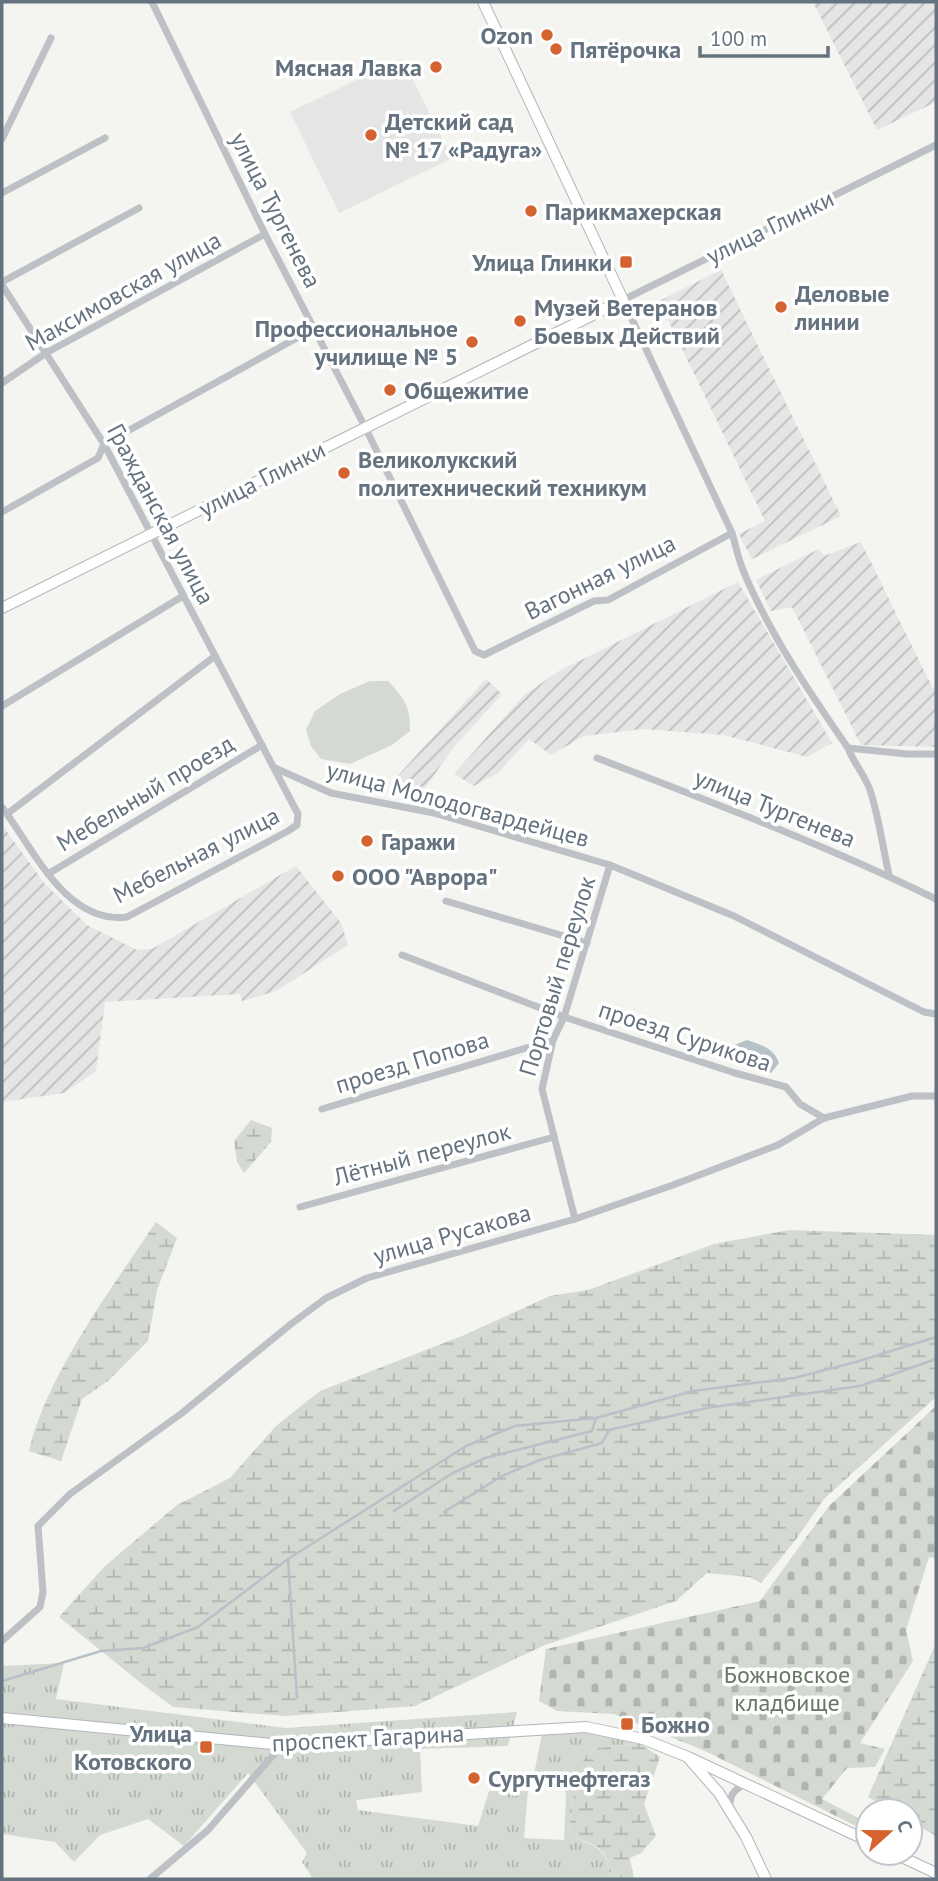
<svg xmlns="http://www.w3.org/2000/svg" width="938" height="1881" font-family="'PT Sans',sans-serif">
<defs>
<pattern id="industrial-furrows" width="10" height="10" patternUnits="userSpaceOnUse" patternTransform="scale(1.75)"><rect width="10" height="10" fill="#e4e5e4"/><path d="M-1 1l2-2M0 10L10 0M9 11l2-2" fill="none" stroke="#bcbebe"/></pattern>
<pattern id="grass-tufts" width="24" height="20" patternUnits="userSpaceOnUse" patternTransform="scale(1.75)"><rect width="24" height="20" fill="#d4dad2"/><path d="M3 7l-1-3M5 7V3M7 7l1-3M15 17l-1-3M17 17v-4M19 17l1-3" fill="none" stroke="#b0b5b0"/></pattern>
<pattern id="wetland-marsh" width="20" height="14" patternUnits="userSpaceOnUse" patternTransform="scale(1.75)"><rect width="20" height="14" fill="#d4dad2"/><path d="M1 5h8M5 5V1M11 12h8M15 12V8" fill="none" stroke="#b0b5b0"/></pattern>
<pattern id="cemetery-stones" width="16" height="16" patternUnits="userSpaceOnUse" patternTransform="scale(1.75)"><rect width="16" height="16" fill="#d4dad2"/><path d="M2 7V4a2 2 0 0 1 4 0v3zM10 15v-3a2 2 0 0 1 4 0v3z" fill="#b0b5b0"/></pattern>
</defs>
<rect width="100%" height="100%" fill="#f4f4f0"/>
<polygon fill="#e4e5e4" points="402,58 452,158 339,213 290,112"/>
<g fill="url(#industrial-furrows)">
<polygon points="813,2 936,2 936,102 877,130"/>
<polygon points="721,270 841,516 752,559 739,534 765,521 659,301"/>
<polygon points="861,542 933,689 936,687 936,747 861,745 792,607 771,611 756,580 819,549 824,556"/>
<polygon points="738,582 832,743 807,757 724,735 643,729 584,736 551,755 529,739 498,773 474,786 454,774 523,696 559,671"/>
<polygon points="486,679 502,694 454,747 420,795 392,782"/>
<polygon points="2,825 45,884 87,925 137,950 152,949 296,866 341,923 348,945 276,991 242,1001 240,994 105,1002 96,1071 64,1093 2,1102"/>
</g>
<path fill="url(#grass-tufts)" d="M64,1663L56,1699L286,1728L517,1712L508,1746L420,1749L422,1792L356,1800L358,1810L478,1826L489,1791H528L524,1838L564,1840L566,1795L563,1786L532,1784L542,1734L591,1731L639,1743L591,1749L574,1797L568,1835C595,1846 609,1847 609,1879H313L302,1862L307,1853L248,1773L184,1846L148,1819L100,1835L74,1862L55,1842L2,1834V1666Z"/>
<g fill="url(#wetland-marsh)">
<polygon points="251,1120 272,1128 271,1142 244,1173 237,1162 234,1141"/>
<path d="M156,1222L177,1238L157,1290L148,1341L108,1381L82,1399L61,1461L29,1451C46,1376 113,1286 156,1222Z"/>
<polygon points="789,1230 936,1235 936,1397 824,1499 797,1538 761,1583 749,1577 707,1573 676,1601 545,1645 415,1706 285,1716 173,1707 141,1683 59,1617 104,1567 177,1505 230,1478 276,1426 320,1391 462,1336 550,1296 588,1290 714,1244"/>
<polygon points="936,1643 936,1836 910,1821 910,1811 893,1811 868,1797"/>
<path d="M639,1743L660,1757L644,1804L656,1836L641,1853L630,1858L634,1879H609C609,1845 596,1846 568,1835L574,1797L567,1786L591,1749Z"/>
</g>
<polygon fill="url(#cemetery-stones)" points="936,1406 936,1559 929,1557 906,1630 913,1661 860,1743 885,1749 875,1767 847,1768 822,1799 868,1823 868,1832 705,1751 614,1714 557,1711 539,1701 546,1649 760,1601 829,1506"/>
<path fill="#d4dad2" d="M370,681H388C405,699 410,706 410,731L392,745L350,764L321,759L311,746L306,730L315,711L340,694Z"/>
<path fill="#b8c1c7" d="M747,1040C761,1045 774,1048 779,1063L771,1073L751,1068L735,1059L732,1046Z"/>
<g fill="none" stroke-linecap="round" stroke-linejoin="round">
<g stroke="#b8c1c7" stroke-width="2.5">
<polyline points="394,1511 451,1474 485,1458 592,1431 596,1418"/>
<polyline points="444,1512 502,1476 540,1460 602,1443 609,1430 707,1408 860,1386 936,1359"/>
<polyline points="288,1559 297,1698"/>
<polyline points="2,1681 101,1651 143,1648 198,1627 288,1559 466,1446 515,1426 596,1418 693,1391 794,1378 856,1362 936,1337"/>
</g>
<defs>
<g id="secondary">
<polyline points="2,608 623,300 483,2"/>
<polyline points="2,1718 282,1745 586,1727 643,1739 688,1757 868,1841"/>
<polyline points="690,1760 719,1793 746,1837 766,1879"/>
<polyline points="893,1853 936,1873"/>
</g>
</defs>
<use href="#secondary" stroke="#b2b6ba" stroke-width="12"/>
<g stroke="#bdc0c4" stroke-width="7">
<polyline points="152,2 265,234 365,427 475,651 484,655 594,601 608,600 732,533"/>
<polyline points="2,139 51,38"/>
<path d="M936,145L623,300L732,533C736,547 739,562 745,575C771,636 810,693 848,748L907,754H936"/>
<polyline points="2,193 105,138"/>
<polyline points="2,282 139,208"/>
<path d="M2,285L104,444L298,814L297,825L288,831L127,917C66,925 33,848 2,807"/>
<polyline points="2,383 46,353 265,234"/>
<polyline points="2,512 98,458 104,444 315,328"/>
<polyline points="2,706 183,596"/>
<path d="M848,748C854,764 866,776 871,793C879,819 883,848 889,875"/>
<path d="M597,758C711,802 826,845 936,899"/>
<polyline points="275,768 331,793 434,813 610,865 734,916 924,1012 936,1014"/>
<polyline points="7,814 215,656"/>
<polyline points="48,874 262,745"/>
<polyline points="446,901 587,943"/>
<polyline points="402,955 564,1017 735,1073 786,1087 800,1104 824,1118"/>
<polyline points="322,1109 553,1040"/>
<polyline points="300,1207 554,1137"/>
<polyline points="575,1219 542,1089 553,1040 564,1017 610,865"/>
<polyline points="2,1641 40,1607 43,1592 38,1526 70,1494 182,1413 291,1324 326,1298 367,1278 575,1219 673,1185 778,1145 824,1118 912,1096 936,1096"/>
<path d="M730,1810C729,1796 733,1790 745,1784"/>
<polyline points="150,1879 208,1830 282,1745"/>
</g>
<use href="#secondary" stroke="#fff" stroke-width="10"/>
</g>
<g fill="#d46330" stroke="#fff" stroke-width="2.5">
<circle cx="547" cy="35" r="7"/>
<circle cx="556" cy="49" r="7"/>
<circle cx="436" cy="67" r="7"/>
<circle cx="371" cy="135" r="7"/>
<circle cx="531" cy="211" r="7"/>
<rect x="619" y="255" width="14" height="14" rx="3.5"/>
<circle cx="781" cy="307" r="7"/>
<circle cx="520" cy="321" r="7"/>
<circle cx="472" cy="342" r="7"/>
<circle cx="390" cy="390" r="7"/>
<circle cx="344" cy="473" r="7"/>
<circle cx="367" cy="841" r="7"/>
<circle cx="338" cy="876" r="7"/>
<rect x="620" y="1717" width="14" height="14" rx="3.5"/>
<rect x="199" y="1740" width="14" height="14" rx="3.5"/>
<circle cx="474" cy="1778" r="7"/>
</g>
<g text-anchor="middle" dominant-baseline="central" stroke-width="7" stroke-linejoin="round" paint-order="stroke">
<g font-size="24" font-weight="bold" fill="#65727f" stroke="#fff" text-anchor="start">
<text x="533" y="35" text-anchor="end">Ozon</text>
<text x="570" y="49">Пятёрочка</text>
<text x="422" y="67" text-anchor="end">Мясная Лавка</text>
<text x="385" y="121">Детский сад<tspan x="385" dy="28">№ 17 «Радуга»</tspan></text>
<text x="545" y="211">Парикмахерская</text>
<text x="612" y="262" text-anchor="end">Улица Глинки</text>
<text x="795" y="293">Деловые<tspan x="795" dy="28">линии</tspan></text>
<text x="534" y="307">Музей Ветеранов<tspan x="534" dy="28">Боевых Действий</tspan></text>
<text x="458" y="328" text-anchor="end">Профессиональное<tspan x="458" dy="28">училище № 5</tspan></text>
<text x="404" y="390">Общежитие</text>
<text x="358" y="459">Великолукский<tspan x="358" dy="28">политехнический техникум</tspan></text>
<text x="381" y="841">Гаражи</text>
<text x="352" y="876">ООО "Аврора"</text>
<text x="641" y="1724">Божно</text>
<text x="192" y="1733" text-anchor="end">Улица<tspan x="192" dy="28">Котовского</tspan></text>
<text x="488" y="1778">Сургутнефтегаз</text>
</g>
<g font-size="24" fill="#65727f" stroke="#fff">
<text transform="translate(276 210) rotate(63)">улица Тургенева</text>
<text transform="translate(770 227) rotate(-26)">улица Глинки</text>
<text transform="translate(123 291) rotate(-29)">Максимовская улица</text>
<text transform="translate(262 479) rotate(-27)">улица Глинки</text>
<text transform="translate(161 514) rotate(62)">Гражданская улица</text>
<text transform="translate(600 577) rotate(-26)">Вагонная улица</text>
<text transform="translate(145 793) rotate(-31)">Мебельный проезд</text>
<text transform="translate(458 804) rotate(15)">улица Молодогвардейцев</text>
<text transform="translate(775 808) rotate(22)">улица Тургенева</text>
<text transform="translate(196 855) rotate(-27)">Мебельная улица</text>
<text transform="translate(557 976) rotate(-73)">Портовый переулок</text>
<text transform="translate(685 1036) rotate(18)">проезд Сурикова</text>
<text transform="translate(412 1062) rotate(-17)">проезд Попова</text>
<text transform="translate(422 1154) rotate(-15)">Лётный переулок</text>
<text transform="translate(452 1234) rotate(-16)">улица Русакова</text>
<text transform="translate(368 1738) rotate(-3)">проспект Гагарина</text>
</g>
<g font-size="24" fill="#667763" stroke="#fff">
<text x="787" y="1674">Божновское<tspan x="787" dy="28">кладбище</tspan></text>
</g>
</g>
<rect width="938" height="1881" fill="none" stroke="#65727f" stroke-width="7"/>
<g transform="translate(889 1832) rotate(69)"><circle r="33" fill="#ffffff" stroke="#c1c7cc" stroke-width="2"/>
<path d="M0-5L12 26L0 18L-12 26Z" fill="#d46330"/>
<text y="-10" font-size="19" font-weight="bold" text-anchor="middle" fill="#65727f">С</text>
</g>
<path d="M700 46v10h128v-10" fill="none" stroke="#65727f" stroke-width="3.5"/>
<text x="710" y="46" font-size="21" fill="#65727f" stroke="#ffffff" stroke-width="5" paint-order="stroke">100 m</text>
</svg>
